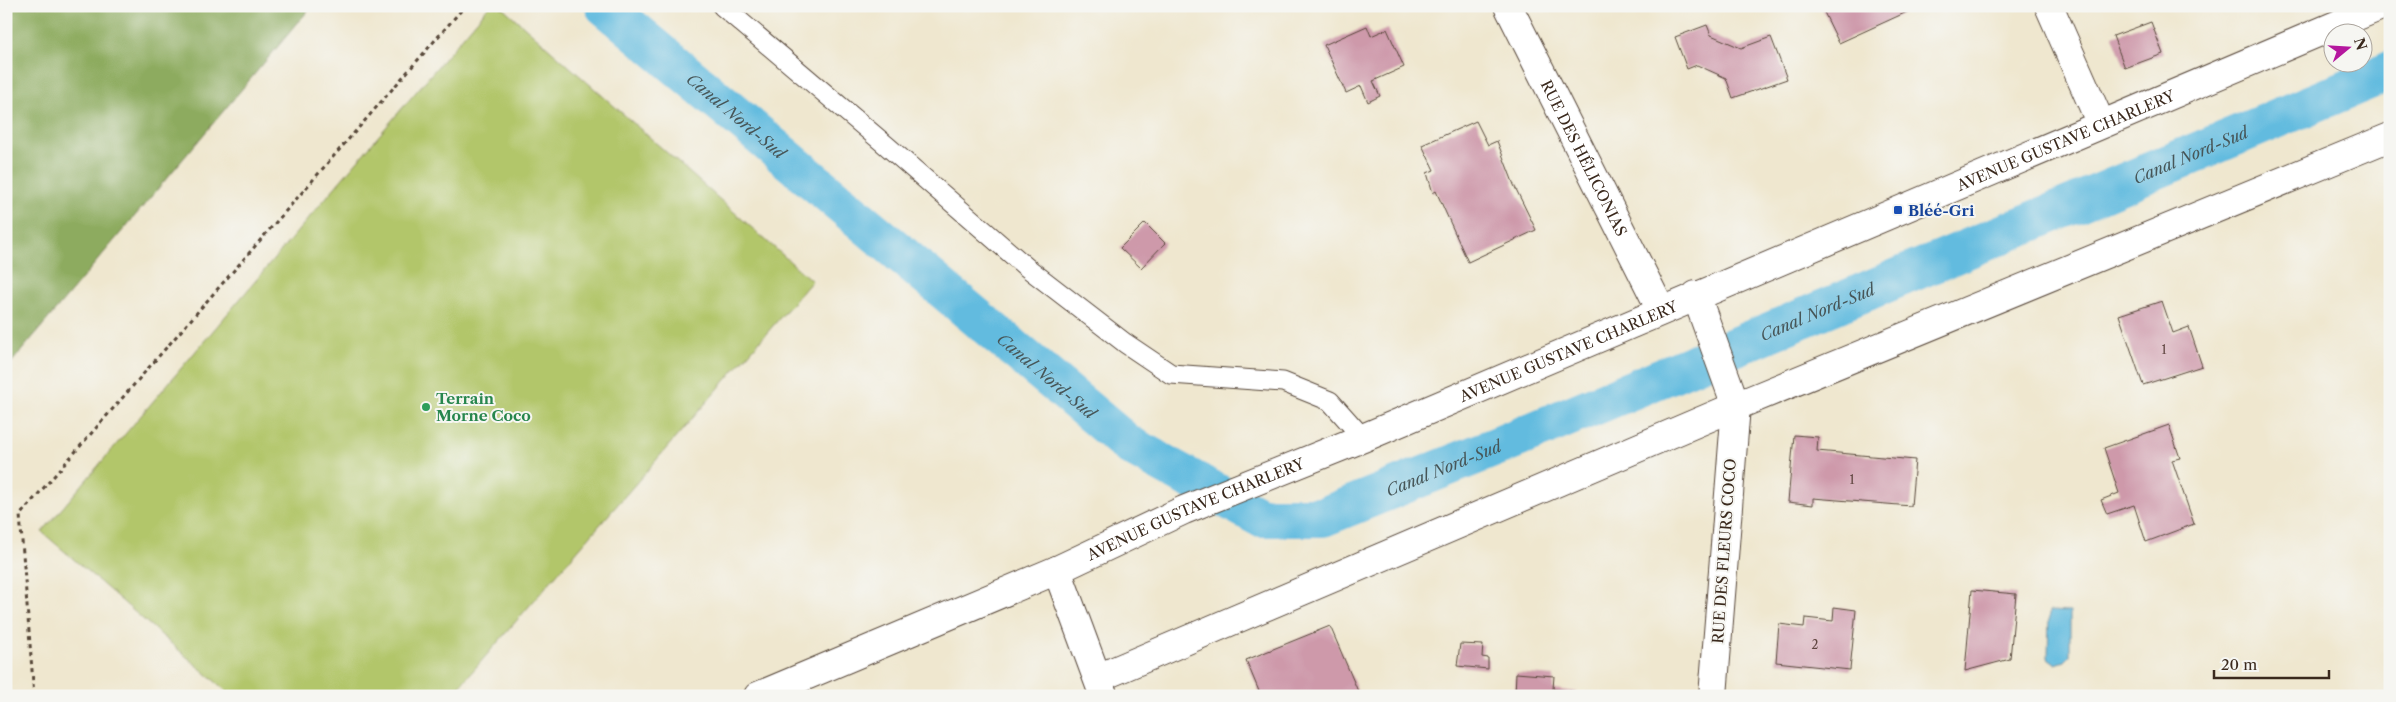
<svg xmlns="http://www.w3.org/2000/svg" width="2396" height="702" font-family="'Libre Caslon Text',serif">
<rect width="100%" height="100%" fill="#f6f6f2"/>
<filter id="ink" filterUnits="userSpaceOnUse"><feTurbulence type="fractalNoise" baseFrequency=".02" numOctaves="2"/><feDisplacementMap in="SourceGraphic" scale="10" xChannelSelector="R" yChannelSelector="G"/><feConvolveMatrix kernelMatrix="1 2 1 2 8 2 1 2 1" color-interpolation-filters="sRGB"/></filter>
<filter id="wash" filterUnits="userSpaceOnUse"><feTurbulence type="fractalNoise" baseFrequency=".0096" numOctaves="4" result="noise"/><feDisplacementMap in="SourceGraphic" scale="20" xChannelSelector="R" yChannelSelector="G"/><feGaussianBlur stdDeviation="1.12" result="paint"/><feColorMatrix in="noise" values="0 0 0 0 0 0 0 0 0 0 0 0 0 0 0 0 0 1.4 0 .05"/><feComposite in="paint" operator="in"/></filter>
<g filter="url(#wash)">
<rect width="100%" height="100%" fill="#efe7cf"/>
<polygon fill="#b2c66a" stroke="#767844" points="489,6 501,6 812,281 451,696 232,696 42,532"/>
<polygon fill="#8dab5e" stroke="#646a3e" points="6,6 312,6 6,369"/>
<polygon fill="#62bbdf" stroke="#4e727e" points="2049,611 2070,612 2070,656 2065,661 2056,664 2048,658"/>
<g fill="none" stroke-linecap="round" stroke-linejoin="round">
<path stroke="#62bbdf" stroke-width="40" id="s1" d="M605,6L1129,445L1260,517H1323L1520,437L2390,71"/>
</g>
<g id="blocks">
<g fill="#ce99aa">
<polygon points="1821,6 1920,6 1839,43"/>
<polygon points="2151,22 2163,54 2125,68 2113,36"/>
<polygon points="1707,25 1711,35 1741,48 1771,37 1787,79 1733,98 1726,78 1697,65 1687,69 1675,37"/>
<polygon points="1367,26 1371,36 1387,29 1404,67 1373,81 1380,96 1368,102 1361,86 1346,93 1324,45"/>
<polygon points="1476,121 1488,145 1497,141 1514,185 1536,230 1468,262 1436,191 1433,193 1427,173 1434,170 1422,145"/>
<polygon points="1145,223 1165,243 1141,268 1120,248"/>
<polygon points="2162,301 2173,333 2189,327 2202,366 2143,385 2119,315"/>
<polygon points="2169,425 2180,458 2172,460 2194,524 2146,542 2134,505 2107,514 2101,500 2119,493 2104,448"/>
<polygon points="1794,435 1818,437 1817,451 1915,460 1911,506 1813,498 1813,505 1788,502"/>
<polygon points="1972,590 2016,594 2010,659 1965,671"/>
<polygon points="1834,607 1856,610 1850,670 1776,662 1779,624 1804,627 1805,618 1833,621"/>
<polygon points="1330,626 1360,696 1261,696 1246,660"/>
<polygon points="1460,644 1483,645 1482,657 1488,658 1488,669 1457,666"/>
<polygon points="1516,673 1554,676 1553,689 1577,692 1577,696 1519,696 1515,694"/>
</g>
</g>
</g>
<g filter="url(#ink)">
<use href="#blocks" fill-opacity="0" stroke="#564639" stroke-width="1"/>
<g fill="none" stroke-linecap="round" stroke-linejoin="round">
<defs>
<polyline id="service" points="722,6 887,146 1025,266 1125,343 1171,374 1283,382 1330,401 1363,438"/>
<g id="minor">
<path id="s2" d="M1508,6L1661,310"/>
<polyline points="2049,6 2101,124"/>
<polyline points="1696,295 1736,406 1713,696"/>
<polyline points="1057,570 1103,694"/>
<polyline points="1098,678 1736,406 2390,137"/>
<path id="s3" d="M758,696L1057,570L1184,510L1363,438L2381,6"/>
</g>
</defs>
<use href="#service" stroke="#564639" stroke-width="21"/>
<use href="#minor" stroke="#564639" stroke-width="30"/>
<polyline stroke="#564639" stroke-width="3" stroke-dasharray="4 4" stroke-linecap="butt" points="34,696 20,515 465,6"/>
<use href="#service" stroke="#fff" stroke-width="19"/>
<use href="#minor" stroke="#fff" stroke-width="28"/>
</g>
</g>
<rect fill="#1a4fb4" stroke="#f6f6f2" stroke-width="2" x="1893" y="205" width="10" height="10" rx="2.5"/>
<circle fill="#2e9e5b" stroke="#f6f6f2" stroke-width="2" cx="426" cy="407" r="5"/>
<g text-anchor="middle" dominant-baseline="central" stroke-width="4" stroke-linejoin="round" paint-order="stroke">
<g font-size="12" fill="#604641">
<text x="2164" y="349">1</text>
<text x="1852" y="479">1</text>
<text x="1815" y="644">2</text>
</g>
<g font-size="15" fill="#3b2a1e" stroke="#f6f6f2">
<text stroke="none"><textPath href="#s3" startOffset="1421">AVENUE GUSTAVE CHARLERY</textPath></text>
<text stroke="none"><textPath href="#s2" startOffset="170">RUE DES HÉLICONIAS</textPath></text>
<text stroke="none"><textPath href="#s3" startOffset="881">AVENUE GUSTAVE CHARLERY</textPath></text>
<text stroke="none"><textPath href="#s3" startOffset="476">AVENUE GUSTAVE CHARLERY</textPath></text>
<text transform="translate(1724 551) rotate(-86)">RUE DES FLEURS COCO</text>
</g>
<g font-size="15" font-weight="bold" fill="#164399" stroke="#f6f6f2" text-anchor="start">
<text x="1908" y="210">Bléé-Gri</text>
</g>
<g font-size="15" font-weight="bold" fill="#27864d" stroke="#f6f6f2" text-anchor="start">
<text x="436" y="398">Terrain<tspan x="436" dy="17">Morne Coco</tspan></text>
</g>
<g font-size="16" font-style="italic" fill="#475658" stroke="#f6f6f2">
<text stroke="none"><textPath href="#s1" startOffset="171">Canal Nord-Sud</textPath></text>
<text stroke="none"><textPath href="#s1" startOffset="1836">Canal Nord-Sud</textPath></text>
<text stroke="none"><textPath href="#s1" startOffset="1431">Canal Nord-Sud</textPath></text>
<text stroke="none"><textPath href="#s1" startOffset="576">Canal Nord-Sud</textPath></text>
<text stroke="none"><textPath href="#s1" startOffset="1026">Canal Nord-Sud</textPath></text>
</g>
</g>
<rect width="2396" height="702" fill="none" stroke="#f6f6f2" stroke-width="25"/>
<g transform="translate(2348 48) rotate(72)"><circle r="24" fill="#f6f6f2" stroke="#aba49d"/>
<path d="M0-4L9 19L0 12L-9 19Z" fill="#b5179e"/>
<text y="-8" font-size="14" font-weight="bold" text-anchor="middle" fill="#3b2a1e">N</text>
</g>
<path d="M2214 670v8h115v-8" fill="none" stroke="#3b2a1e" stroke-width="2.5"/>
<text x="2221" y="670" font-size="15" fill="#3b2a1e" stroke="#f6f6f2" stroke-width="4" paint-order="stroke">20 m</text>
</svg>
